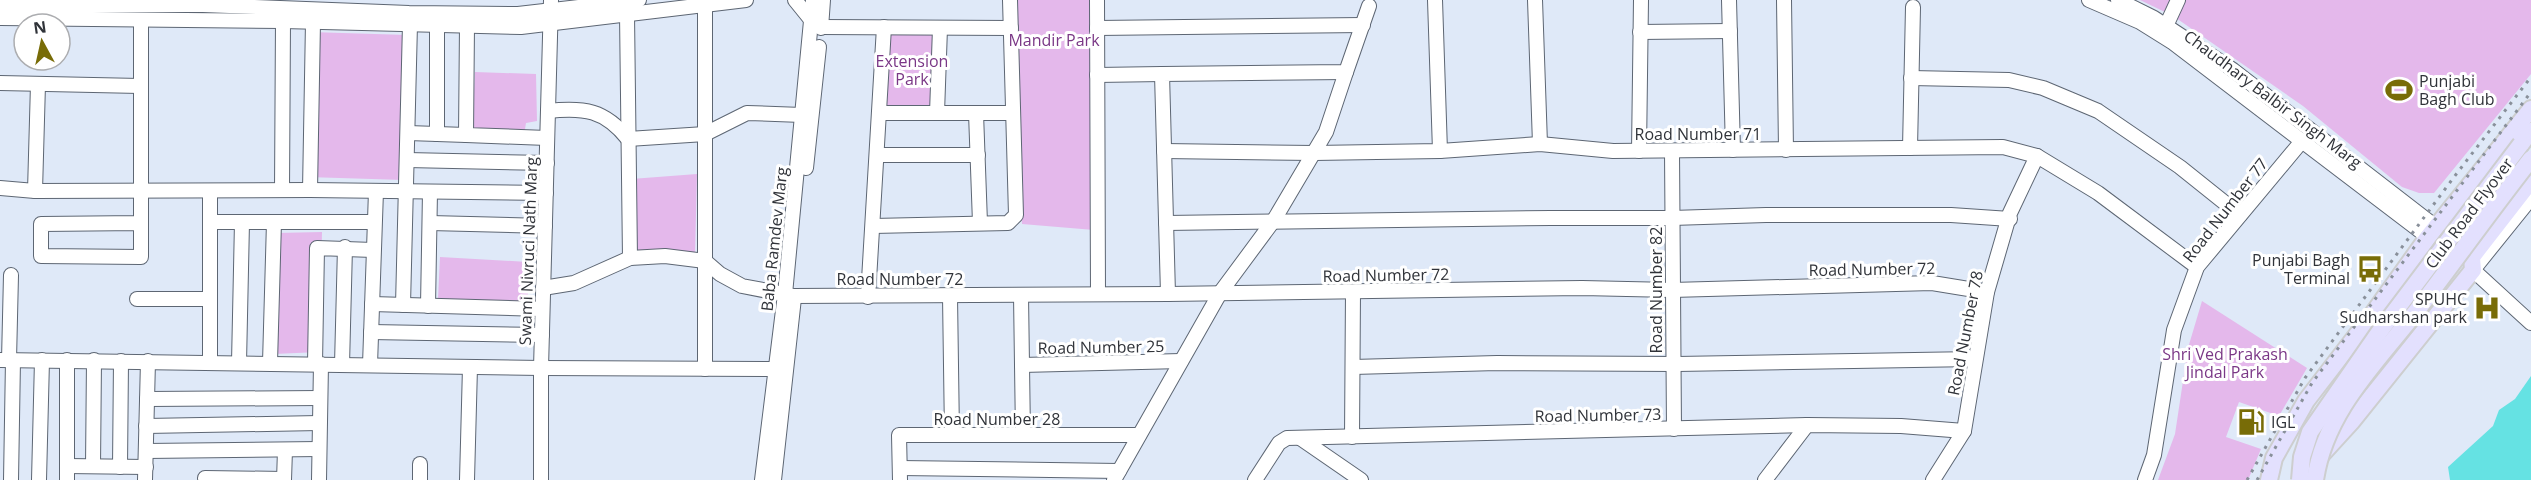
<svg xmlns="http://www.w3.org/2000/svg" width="2531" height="480" font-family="'Open Sans',sans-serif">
<rect width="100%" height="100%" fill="#dfe9f8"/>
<g fill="#e4b8eb">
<polygon points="1012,0 1094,0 1094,230 1022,224"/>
<polygon points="2140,0 2173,0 2167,13"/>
<polygon points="2185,0 2531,0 2531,74 2434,193 2419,193 2402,187 2303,106 2176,18"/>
<polygon points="940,28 937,113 883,109 888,31"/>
<polygon points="310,32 407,35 404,180 307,177"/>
<polygon points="475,72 536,74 537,121 526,123 524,135 472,129"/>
<polygon points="697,174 695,254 633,251 631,179"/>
<polygon points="322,232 319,352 274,354 276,233"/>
<polygon points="440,257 528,262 528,301 438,299"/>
<polygon points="2202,301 2307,368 2279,416 2239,402 2226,437 2261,449 2248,480 2158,480 2175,434 2188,348"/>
</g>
<polygon fill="#65e2e3" points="2531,376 2531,480 2450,480 2448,467 2493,426 2499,410 2515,399"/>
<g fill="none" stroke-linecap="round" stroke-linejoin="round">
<defs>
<g id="minor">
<polyline points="795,0 812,21"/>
<polyline points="1097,0 1098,294"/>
<polyline points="1435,0 1440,151"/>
<polyline points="1535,0 1540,144"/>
<polyline points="1729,0 1733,150"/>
<polyline points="1784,0 1786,150"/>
<polyline points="2089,0 2140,22 2172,42 2428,237"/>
<polyline points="2118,0 2154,18 2233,70 2436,227"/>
<polyline points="0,5 203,5 409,13 518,14 639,0"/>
<polyline points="627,14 630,258"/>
<polyline points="0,18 283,21 521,27 746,0"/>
<polyline points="467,25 466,135 547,138"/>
<polyline points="2166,26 2178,0"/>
<polyline points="821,27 1011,28"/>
<polyline points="821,28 823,0"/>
<polyline points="1097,28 1363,25"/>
<polyline points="1640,32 1730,31"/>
<polyline points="1097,75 1162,74"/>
<polyline points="1911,78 2009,80 2043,88 2098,111 2180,167 2240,215"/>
<polyline points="0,83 140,86"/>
<path d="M548,111C584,107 605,110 628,139L705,134L747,113L802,115"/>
<polyline points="879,113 1013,113"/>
<polyline points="937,113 940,28"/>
<polyline points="976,113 980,223"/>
<polyline points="408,133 466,135"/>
<polyline points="437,134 437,24"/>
<polyline points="1910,148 1913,7"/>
<polyline points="1164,151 1314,153 1440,151 1540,144 1613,151 2003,147 2037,156 2098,193 2197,267"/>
<polyline points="1639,151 1641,0"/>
<polyline points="1672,151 1674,429"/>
<polyline points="877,155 978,155"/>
<polyline points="407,160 547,163"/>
<polyline points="806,168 819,47"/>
<polyline points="0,188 35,191 310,190 546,193"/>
<polyline points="282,190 283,21"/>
<polyline points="310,190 313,22"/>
<polyline points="35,191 38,84"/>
<polyline points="2531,198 2473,270 2531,323"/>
<polyline points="210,222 374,222"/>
<polyline points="140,223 41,224 41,256 141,257 141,20"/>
<polyline points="430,223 545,226"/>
<polyline points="1166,223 1551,218 1672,218 1766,215 1951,215 2010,219"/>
<polyline points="873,226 1008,223 1016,215 1010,0"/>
<polyline points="543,288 574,283 630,258 665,256 705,261 720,274 742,286 794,296 1168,294 1582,288 1672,290 1932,283 1987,292"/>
<polyline points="1168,294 1162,74 1346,72 1369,6"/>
<polyline points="1021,295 1023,435"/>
<polyline points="950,296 952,435"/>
<polyline points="868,297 884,27"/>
<polyline points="137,299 210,299"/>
<polyline points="372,304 542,309"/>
<polyline points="403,305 410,24"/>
<polyline points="428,306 430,192"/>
<polyline points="371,332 542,335"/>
<polyline points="0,360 541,368 776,369"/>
<polyline points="9,360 11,275"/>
<polyline points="67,360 67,480"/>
<polyline points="210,362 210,191"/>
<polyline points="239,363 242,222"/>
<polyline points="270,363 274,222"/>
<polyline points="315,364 317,248 373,250"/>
<polyline points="342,365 345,247"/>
<polyline points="370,365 376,191"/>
<polyline points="1022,365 1181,361"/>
<polyline points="1353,367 1497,363 1677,364 1975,359"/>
<polyline points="705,369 705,5"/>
<polyline points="147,399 320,398"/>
<polyline points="146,426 319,423"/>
<polyline points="1352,437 1353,292"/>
<polyline points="1300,438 1361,480"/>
<polyline points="146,451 319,449"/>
<polyline points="67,466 146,467"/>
<polyline points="93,466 94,360"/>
<polyline points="120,467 121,361"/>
<polyline points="900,468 1119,471"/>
<polyline points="205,478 284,479"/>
<polyline points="11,480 13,360"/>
<polyline points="39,480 42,360"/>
<polyline points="145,480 148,361"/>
<polyline points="284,480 285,450"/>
<polyline points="319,480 321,364"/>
<polyline points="420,480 420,464"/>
<polyline points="467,480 470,367"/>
<polyline points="541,480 541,368 551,0"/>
<polyline points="762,480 785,294 813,0"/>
<polyline points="774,480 794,298"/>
<polyline points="900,480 899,435 1139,435"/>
<polyline points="1114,480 1220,293 1274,220 1326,132 1346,72"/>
<polyline points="1255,480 1279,443 1287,438 1807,425 1901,426 1964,431"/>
<polyline points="1765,480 1807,425"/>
<polyline points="1933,480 1964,431 1987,292 2010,213 2037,156"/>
<polyline points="2145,480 2154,455 2174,330 2197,267 2302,141"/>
</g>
<g id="major">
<polyline points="2521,144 2531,131"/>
<polyline points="2320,456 2352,421 2473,270 2472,257 2531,181"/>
<polyline points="2269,480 2274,458 2306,401 2370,318 2428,237 2531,109"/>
</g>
</defs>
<use href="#minor" stroke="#5d6673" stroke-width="16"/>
<use href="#major" stroke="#cdcecf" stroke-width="20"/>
<use href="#minor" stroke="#fff" stroke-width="14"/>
<use href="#major" stroke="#e3e0fe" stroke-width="16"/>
<g stroke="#89909a" stroke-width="3" stroke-dasharray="3 6" stroke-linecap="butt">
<polyline points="2247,480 2305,378 2454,177 2531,77"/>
<polyline points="2257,480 2312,383 2531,92"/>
</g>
<defs>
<g id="major-bridge">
<polyline points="2300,480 2302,457 2310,432 2380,331 2521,144"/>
<path d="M2315,480C2325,412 2374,365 2415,313C2454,262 2491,210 2531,159"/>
</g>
</defs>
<use href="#major-bridge" stroke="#cdcecf" stroke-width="20" stroke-linecap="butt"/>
<use href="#major-bridge" stroke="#e3e0fe" stroke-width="16"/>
</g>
<defs>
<symbol id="stadium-bare" viewBox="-9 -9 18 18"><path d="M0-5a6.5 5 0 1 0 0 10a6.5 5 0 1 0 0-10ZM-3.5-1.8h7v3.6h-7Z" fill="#786c07" stroke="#fff" stroke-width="2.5" paint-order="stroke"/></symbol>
<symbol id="bus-bare" viewBox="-9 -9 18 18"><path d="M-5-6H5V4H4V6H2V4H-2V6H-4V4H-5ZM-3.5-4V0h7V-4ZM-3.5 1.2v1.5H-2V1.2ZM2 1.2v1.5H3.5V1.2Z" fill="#786c07" stroke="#fff" stroke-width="2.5" paint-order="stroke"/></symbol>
<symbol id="hospital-bare" viewBox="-9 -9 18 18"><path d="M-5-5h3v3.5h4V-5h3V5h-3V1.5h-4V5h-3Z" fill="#786c07" stroke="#fff" stroke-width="2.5" paint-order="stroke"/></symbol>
<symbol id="fuel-bare" viewBox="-9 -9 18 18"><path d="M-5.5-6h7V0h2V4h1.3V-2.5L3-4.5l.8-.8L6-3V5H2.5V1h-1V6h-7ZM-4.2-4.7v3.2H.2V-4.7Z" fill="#786c07" stroke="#fff" stroke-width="2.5" paint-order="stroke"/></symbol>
</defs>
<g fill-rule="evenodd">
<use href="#stadium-bare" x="2380" y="71" width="38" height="38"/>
<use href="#bus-bare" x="2351" y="250" width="38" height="38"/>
<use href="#hospital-bare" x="2468" y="289" width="38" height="38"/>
<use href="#fuel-bare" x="2232" y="403" width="38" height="38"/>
</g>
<g text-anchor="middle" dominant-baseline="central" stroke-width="6" stroke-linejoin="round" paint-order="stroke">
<g font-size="16" fill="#7a3786" stroke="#fff">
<text x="1054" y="40">Mandir Park</text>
<text x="912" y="61">Extension<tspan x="912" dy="18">Park</tspan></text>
<text x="2225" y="354">Shri Ved Prakash<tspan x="2225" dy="18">Jindal Park</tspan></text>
</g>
<g font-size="16" fill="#303339" stroke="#fff" text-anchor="start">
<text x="2419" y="81">Punjabi<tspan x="2419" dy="18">Bagh Club</tspan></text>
<text x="2350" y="260" text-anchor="end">Punjabi Bagh<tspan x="2350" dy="18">Terminal</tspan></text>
<text x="2467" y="299" text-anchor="end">SPUHC<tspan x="2467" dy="18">Sudharshan park</tspan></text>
<text x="2271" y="422">IGL</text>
</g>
<g font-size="16" fill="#303339" stroke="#fff">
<text transform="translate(2273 99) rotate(37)">Chaudhary Balbir Singh Marg</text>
<text x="1698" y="134">Road Number 71</text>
<text transform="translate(2225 210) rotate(-52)">Road Number 77</text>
<text transform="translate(2469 213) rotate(-53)">Club Road Flyover</text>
<text transform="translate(774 239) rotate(-84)">Baba Ramdev Marg</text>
<text transform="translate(528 251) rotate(-88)">Swami Nivruci Nath Marg</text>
<text transform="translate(1872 269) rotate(-1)">Road Number 72</text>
<text transform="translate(1386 275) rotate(-1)">Road Number 72</text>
<text x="900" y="279">Road Number 72</text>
<text transform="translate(1656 290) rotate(-90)">Road Number 82</text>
<text transform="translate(1965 333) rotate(-79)">Road Number 78</text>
<text transform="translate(1101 347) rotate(-1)">Road Number 25</text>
<text transform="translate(1598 415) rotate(-1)">Road Number 73</text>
<text x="997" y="419">Road Number 28</text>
</g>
</g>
<g transform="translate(42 42) rotate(352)"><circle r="28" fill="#ffffff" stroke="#acadb0" stroke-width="1.5"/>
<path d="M0-4.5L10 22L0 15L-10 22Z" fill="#786c07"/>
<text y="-9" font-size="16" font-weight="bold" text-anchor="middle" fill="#303339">N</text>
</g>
</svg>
